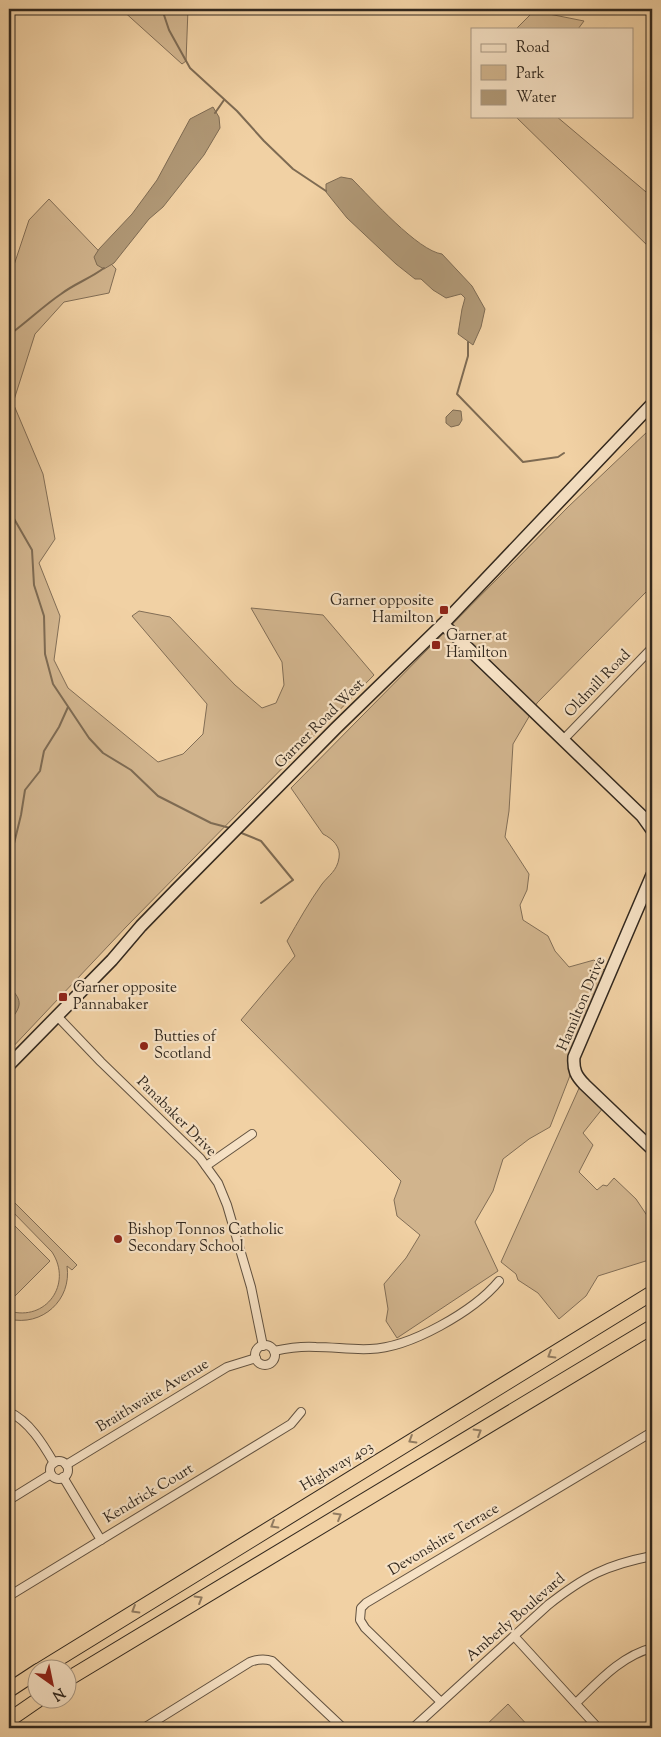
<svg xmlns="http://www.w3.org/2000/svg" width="661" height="1737" font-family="'Sorts Mill Goudy',serif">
<rect width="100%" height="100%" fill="#f1d1a4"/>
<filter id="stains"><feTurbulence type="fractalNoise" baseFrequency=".004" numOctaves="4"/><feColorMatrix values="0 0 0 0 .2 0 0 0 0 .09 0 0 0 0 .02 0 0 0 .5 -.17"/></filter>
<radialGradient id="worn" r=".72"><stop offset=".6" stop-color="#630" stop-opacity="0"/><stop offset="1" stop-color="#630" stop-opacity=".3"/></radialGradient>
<g fill="#d1b48d" stroke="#826e56">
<polygon points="121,9 188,9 186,61 182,64"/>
<polygon points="534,11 584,21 578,29 516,29"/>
<polygon points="515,116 556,116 652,197 652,250"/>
<polygon points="49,199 116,269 109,293 64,302 35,334 13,403 43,474 55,539 39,563 60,616 54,660 68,688 158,762 183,754 203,734 207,704 132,616 139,611 170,617 235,685 262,708 276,703 284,685 282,662 251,608 323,615 374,675 126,927 9,1051 9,576 14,553 9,508 9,280 29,220"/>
<path d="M648,431L652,434V553L648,557L647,591L537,703L513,744L509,811L505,837L529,874L527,890L520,905L523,920L548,936L555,951L569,967L594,960L609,975L550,1127L529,1139L503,1159L493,1191L475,1222L498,1271L397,1338L386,1321L388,1309L384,1284L406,1258L420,1235L397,1216L394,1200L401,1181L241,1020L295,956L287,941C298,922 309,902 322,884C329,875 337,871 339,858C341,847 333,839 323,834L291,788L568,507Z"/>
<polygon points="580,1086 603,1108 583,1133 593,1145 579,1172 597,1190 603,1185 607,1186 614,1178 636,1199 652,1223 652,1259 598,1276 586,1296 559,1319 538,1293 518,1280 516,1274 501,1262"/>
<path d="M9,1197L77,1265L72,1270L67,1266C72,1300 42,1327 9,1319V1311C46,1322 73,1284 52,1252L9,1208Z"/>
<polygon points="9,1220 50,1261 9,1302"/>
<polygon points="508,1704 530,1728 483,1728"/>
</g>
<g fill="#b09876" stroke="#7e6b53">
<polygon points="213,107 219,117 220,128 204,155 163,207 149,219 114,263 104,269 97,265 94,257 99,249 132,214 157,180 190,119"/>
<path d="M341,177L352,179C371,198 418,251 442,254L472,286L485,309L481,327L473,345L458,334L462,309L465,298L461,294L446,298L433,290L421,279H415L396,264L347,218L326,192V184Z"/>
<polygon points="453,410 461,411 462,420 459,425 451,427 446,423 446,417"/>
<path d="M9,987C24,1001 21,1007 9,1022Z"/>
</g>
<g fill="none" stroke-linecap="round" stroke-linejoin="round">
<g stroke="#7e6b53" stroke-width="2">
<polyline points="162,9 169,30 190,68 237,111 264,141 293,169 326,191"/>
<polyline points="215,113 224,100"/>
<path d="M9,335C27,322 42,307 61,294C74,284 91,278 104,268"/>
<polyline points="468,342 468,356 457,394 523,462 558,457 564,453"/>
<polyline points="9,510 32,550 34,585 44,616 45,654 53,684 89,738 103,753 131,770 158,796 211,823 230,828"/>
<polyline points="239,832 261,841 293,880 261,903"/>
<polyline points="9,882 9,864 21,815 25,790 40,771 44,751 59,727 68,707"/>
</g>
<defs>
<g id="street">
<polyline points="563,740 652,648"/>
<polyline points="57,1016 101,1062 200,1158 218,1183 227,1205 251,1287 263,1346"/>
<polyline points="206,1166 252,1134"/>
<circle cx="265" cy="1355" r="10"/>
<path d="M274,1351C288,1348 302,1346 316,1347C334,1347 352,1350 370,1349C410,1348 474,1311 499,1281"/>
<path d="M9,1412C29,1421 43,1444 54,1463"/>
<circle cx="59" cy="1470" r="9"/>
<polyline points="66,1465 227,1367 256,1358"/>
<polyline points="63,1477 101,1540"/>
<polyline points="9,1500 51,1474"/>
<polyline points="9,1596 291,1424 301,1412"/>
<polyline points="514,1636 598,1728"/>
<polyline points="441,1702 365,1628 360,1620 361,1608 366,1603 652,1432"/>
<path d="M576,1703C598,1682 621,1656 652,1648"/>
<path d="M144,1728L250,1662C258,1659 264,1658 272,1661L343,1728"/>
<path d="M413,1728L548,1605C585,1576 606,1565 652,1556"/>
</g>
<g id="secondary">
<polyline points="443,624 642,816 652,830"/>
<path d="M652,875L574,1057C573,1070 576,1076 585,1085L652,1149"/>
<polyline points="9,1065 112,960 141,926 176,890 336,728 443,624 652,404"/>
</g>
<g id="highway">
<polyline points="40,1670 652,1293"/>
<polyline points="68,1679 652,1327"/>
<polyline points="9,1690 38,1671"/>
<polyline points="9,1720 38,1700"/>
</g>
</defs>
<use href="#street" stroke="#625240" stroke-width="10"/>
<use href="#secondary" stroke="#32281e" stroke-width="14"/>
<use href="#highway" stroke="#32281e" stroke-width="16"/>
<use href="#street" stroke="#f6e1c4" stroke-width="8"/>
<use href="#secondary" stroke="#f6e1c4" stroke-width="11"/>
<use href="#highway" stroke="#f1d1a4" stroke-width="14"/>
</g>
<defs><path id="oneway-chevron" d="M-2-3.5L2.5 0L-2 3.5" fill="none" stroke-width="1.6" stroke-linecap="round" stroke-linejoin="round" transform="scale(1.25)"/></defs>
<g stroke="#927c61">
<use href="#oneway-chevron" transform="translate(551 1355) rotate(149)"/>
<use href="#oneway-chevron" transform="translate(478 1432) rotate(-31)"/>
<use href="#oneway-chevron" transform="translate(412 1440) rotate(149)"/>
<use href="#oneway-chevron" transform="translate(338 1516) rotate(-31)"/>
<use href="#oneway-chevron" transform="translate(274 1525) rotate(149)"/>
<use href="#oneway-chevron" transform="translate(199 1599) rotate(-31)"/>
<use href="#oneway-chevron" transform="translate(135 1610) rotate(149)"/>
</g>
<g fill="#8f2418" stroke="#f6e1c4" stroke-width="2">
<rect x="439" y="605" width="10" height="10" rx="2.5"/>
<rect x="431" y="640" width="10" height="10" rx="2.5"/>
<rect x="58" y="992" width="10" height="10" rx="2.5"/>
<circle cx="144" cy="1046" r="5"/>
<circle cx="118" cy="1239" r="5"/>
</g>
<g text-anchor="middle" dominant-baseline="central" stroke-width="4.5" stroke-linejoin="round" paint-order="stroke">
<g font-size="15" fill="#32281e" stroke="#f6e1c4" text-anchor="start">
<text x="434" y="601" text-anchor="end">Garner opposite<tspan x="434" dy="17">Hamilton</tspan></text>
<text x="446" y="636">Garner at<tspan x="446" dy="17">Hamilton</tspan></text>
<text x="73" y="988">Garner opposite<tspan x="73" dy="17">Pannabaker</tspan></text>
<text x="154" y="1037">Butties of<tspan x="154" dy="17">Scotland</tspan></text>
<text x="128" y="1230">Bishop Tonnos Catholic<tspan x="128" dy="17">Secondary School</tspan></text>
</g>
<g font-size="15" fill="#32281e" stroke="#f6e1c4">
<text transform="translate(598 684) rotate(-46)">Oldmill Road</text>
<text transform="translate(320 724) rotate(-45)">Garner Road West</text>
<text transform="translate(582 1004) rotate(-67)">Hamilton Drive</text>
<text transform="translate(176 1117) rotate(45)">Panabaker Drive</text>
<text transform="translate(153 1396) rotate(-31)">Braithwaite Avenue</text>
<text transform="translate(337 1467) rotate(-31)">Highway 403</text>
<text transform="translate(149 1494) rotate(-31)">Kendrick Court</text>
<text transform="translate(444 1540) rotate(-31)">Devonshire Terrace</text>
<text transform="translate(516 1618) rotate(-41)">Amberly Boulevard</text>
</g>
</g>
<rect width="661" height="1737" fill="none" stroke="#f1d1a4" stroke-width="30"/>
<rect x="10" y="10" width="641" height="1717" fill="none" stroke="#32281e" stroke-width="2.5"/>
<rect x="15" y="15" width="631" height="1707" fill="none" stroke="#32281e"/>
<rect x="471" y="28" width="162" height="90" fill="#f6e1c4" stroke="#a89782"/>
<rect x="481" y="44" width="25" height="8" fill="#f6e1c4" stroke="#a89782"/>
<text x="516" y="52" font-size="15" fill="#32281e">Road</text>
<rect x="481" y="65" width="25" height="15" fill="#d1b48d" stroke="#a89782"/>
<text x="516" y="78" font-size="15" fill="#32281e">Park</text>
<rect x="481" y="90" width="25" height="15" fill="#b09876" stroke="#a89782"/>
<text x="516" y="102" font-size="15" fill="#32281e">Water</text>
<g transform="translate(52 1684) rotate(147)"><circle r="24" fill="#f6e1c4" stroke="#a89782"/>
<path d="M0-4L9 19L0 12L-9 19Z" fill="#8f2418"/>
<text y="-8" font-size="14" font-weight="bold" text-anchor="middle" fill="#32281e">N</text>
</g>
<rect width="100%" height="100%" filter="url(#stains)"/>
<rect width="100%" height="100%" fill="url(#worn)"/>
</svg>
